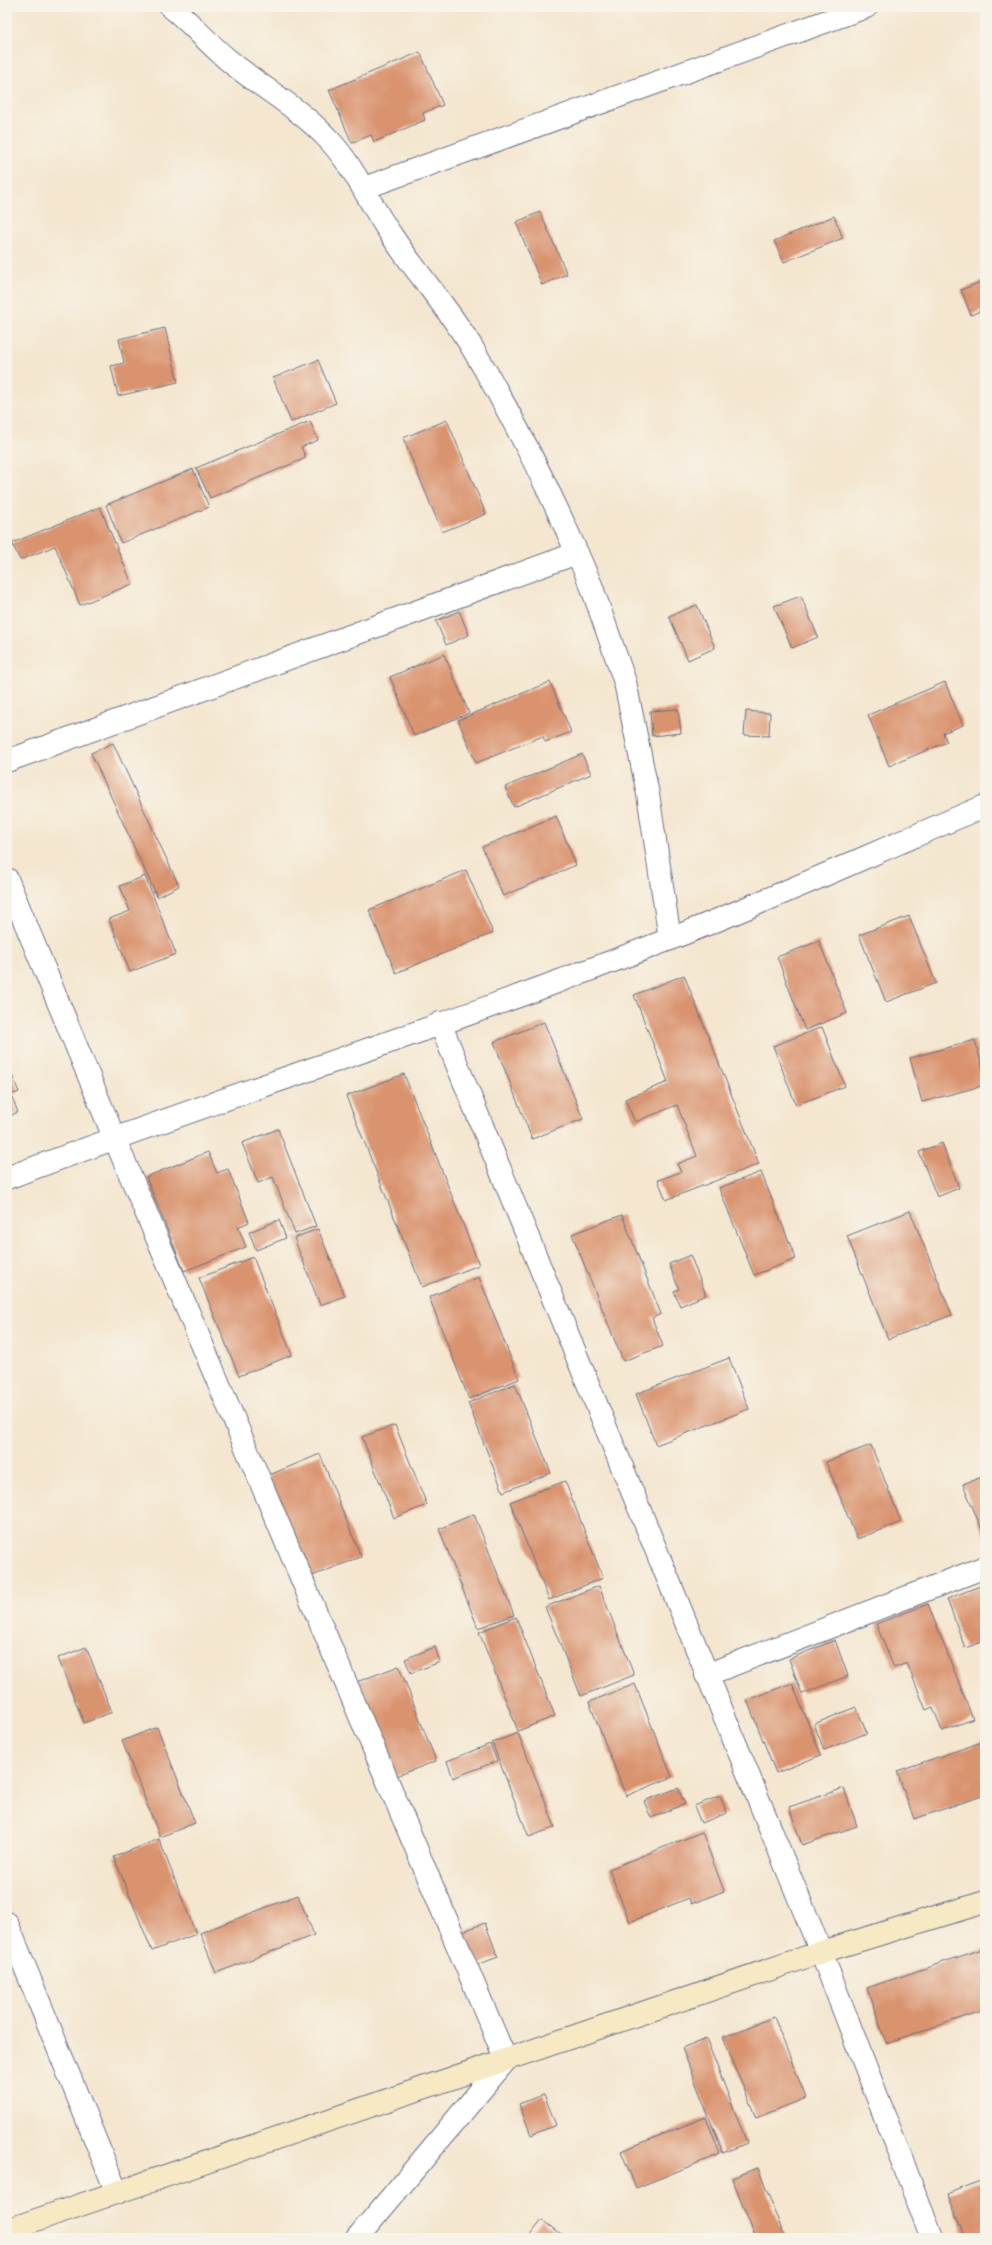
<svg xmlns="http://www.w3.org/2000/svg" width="992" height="2245" font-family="'Playpen Sans',sans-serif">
<rect width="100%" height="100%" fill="#f7f3e8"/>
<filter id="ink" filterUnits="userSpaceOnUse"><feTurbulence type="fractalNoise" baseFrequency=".025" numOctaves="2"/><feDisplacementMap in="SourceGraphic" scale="8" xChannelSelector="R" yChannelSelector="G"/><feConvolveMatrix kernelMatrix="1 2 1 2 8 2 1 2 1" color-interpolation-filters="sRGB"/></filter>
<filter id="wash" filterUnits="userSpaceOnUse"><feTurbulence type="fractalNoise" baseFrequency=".012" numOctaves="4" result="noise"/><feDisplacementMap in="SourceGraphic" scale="16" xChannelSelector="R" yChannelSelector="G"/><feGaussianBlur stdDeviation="0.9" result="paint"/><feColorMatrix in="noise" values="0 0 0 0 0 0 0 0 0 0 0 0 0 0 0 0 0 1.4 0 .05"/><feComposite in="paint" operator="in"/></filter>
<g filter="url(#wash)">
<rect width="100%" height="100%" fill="#f4e6cf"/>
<g id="blocks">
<g fill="#d9936e">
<polygon points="420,52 443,105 423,113 425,120 374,142 371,135 352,143 329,90"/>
<polygon points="540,212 567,274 542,285 516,222"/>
<polygon points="834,216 843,238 784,262 774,241"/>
<polygon points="985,280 985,309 971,315 961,290"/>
<polygon points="165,328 178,382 118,396 111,366 124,363 119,339"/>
<polygon points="318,360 336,403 291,422 273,378"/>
<polygon points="447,420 486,514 442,532 403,438"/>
<polygon points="310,421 318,440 301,447 306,458 210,498 196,468"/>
<polygon points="193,469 209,507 121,543 106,505"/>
<polygon points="100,507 132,584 80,605 55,546 20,560 12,543"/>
<polygon points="801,596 818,637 792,648 774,606"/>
<polygon points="697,605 715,648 688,660 669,616"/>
<polygon points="459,611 469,635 446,645 436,621"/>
<polygon points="444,654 469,713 414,736 390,677"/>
<polygon points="550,682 571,732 545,742 543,736 476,763 458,720"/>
<polygon points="945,682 963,725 943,733 947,742 889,766 868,715"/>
<polygon points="678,709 681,733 652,736 650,711"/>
<polygon points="746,711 770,713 769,736 744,735"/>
<polygon points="113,743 179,886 157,897 91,753"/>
<polygon points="582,754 591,774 514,807 505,787"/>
<polygon points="556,816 576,865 503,896 482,847"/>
<polygon points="466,870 493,933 396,973 369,910"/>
<polygon points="145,876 176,954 130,972 109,919 130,911 120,886"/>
<polygon points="909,916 936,983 886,1002 859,935"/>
<polygon points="819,941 847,1013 805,1030 777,957"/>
<polygon points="684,975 759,1164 666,1200 658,1180 681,1172 677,1164 697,1156 677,1105 635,1122 625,1099 668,1082 634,995"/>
<polygon points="544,1022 583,1119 532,1139 494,1042"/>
<polygon points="822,1027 845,1086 796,1105 773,1046"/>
<polygon points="975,1040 985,1077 985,1085 922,1102 910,1058"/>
<polygon points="7,1064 19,1092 11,1095 18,1112 7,1117"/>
<polygon points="404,1074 479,1265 422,1287 346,1096"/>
<polygon points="278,1129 316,1226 295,1234 273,1177 258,1183 242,1143"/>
<polygon points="942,1143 959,1188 937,1197 919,1152"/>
<polygon points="208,1152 217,1173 228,1169 249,1222 238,1227 246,1247 184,1271 146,1177"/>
<polygon points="761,1172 796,1259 754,1275 719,1188"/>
<polygon points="910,1211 952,1315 888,1339 847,1236"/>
<polygon points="622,1215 661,1314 652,1318 663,1346 623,1361 572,1234"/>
<polygon points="279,1220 286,1238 256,1250 249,1232"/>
<polygon points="318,1229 345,1296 320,1305 294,1238"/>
<polygon points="690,1255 706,1295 680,1306 674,1291 679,1289 669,1264"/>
<polygon points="253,1257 292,1355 239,1376 199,1278"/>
<polygon points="479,1277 519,1379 469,1399 429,1297"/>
<polygon points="729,1358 749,1409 656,1445 636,1394"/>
<polygon points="515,1384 551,1473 503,1492 468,1403"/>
<polygon points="395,1425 427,1505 394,1518 362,1437"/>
<polygon points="871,1445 901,1522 857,1539 826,1462"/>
<polygon points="320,1454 361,1557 307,1578 267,1476"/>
<polygon points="985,1476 985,1535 984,1535 963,1484"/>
<polygon points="565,1481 603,1578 549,1600 510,1502"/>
<polygon points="474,1514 514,1615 478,1628 439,1529"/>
<polygon points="985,1584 985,1641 965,1648 947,1599"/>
<polygon points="599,1586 634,1675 581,1696 545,1607"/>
<polygon points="928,1604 973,1719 942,1731 933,1707 926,1710 907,1663 894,1668 876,1624"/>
<polygon points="516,1617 555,1716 518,1731 479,1632"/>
<polygon points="835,1640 848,1676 802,1694 789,1659"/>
<polygon points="86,1647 112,1712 84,1723 58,1658"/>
<polygon points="435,1647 440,1662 411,1673 405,1659"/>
<polygon points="399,1666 436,1761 389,1779 351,1684"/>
<polygon points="792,1683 821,1755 776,1773 747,1700"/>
<polygon points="635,1684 672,1777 626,1796 589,1702"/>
<polygon points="856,1707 867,1733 824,1750 814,1724"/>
<polygon points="157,1727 195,1823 160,1837 122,1741"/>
<polygon points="518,1733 555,1827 529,1837 492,1743"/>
<polygon points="985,1741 985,1795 914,1819 897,1771"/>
<polygon points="490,1744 497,1761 453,1778 447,1761"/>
<polygon points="678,1788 685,1804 651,1818 644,1801"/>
<polygon points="844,1788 857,1826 802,1845 789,1807"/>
<polygon points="720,1796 727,1813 701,1823 694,1806"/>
<polygon points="702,1832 724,1891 691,1904 689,1898 630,1922 609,1869"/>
<polygon points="159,1839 196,1934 152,1951 114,1857"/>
<polygon points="298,1895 314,1935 216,1973 200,1933"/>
<polygon points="485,1923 498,1957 474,1966 461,1932"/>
<polygon points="985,1948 985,2010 886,2043 867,1988"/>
<polygon points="774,2017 806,2098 756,2118 723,2037"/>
<polygon points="706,2038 747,2143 723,2153 682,2048"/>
<polygon points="544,2094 556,2125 531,2135 519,2104"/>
<polygon points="706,2117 720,2154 636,2188 621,2151"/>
<polygon points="758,2168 785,2238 756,2238 732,2178"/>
<polygon points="985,2179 985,2238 966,2238 948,2194"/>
<polygon points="542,2220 564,2237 563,2238 528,2238"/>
</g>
</g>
</g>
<g filter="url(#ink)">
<use href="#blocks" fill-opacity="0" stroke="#676f86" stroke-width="1"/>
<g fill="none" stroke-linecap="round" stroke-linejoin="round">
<defs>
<g id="minor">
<path d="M171,7C191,23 207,42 227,59C260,87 300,108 330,141C356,169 370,205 392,236C418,275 449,309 473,349C512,415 546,483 577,553"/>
<polyline points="364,188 866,7"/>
<polyline points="7,761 577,553 591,585 625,682 648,794 670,939"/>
<polyline points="7,879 114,1137 506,2060 357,2238"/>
<polyline points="440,1023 821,1952 932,2238"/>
<path d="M7,1178C227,1095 451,1025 670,939C776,898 880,850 985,806"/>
<polyline points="706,1675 985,1567"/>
<polyline points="7,1923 117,2193"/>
</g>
<polyline id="secondary" points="7,2230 821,1952 985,1902"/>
</defs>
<use href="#minor" stroke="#676f86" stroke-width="24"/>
<use href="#secondary" stroke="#676f86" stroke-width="24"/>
<use href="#minor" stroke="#fff" stroke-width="22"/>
<use href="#secondary" stroke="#f6e9c3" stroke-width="22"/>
</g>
</g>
<rect width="992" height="2245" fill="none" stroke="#f7f3e8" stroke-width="24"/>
</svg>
